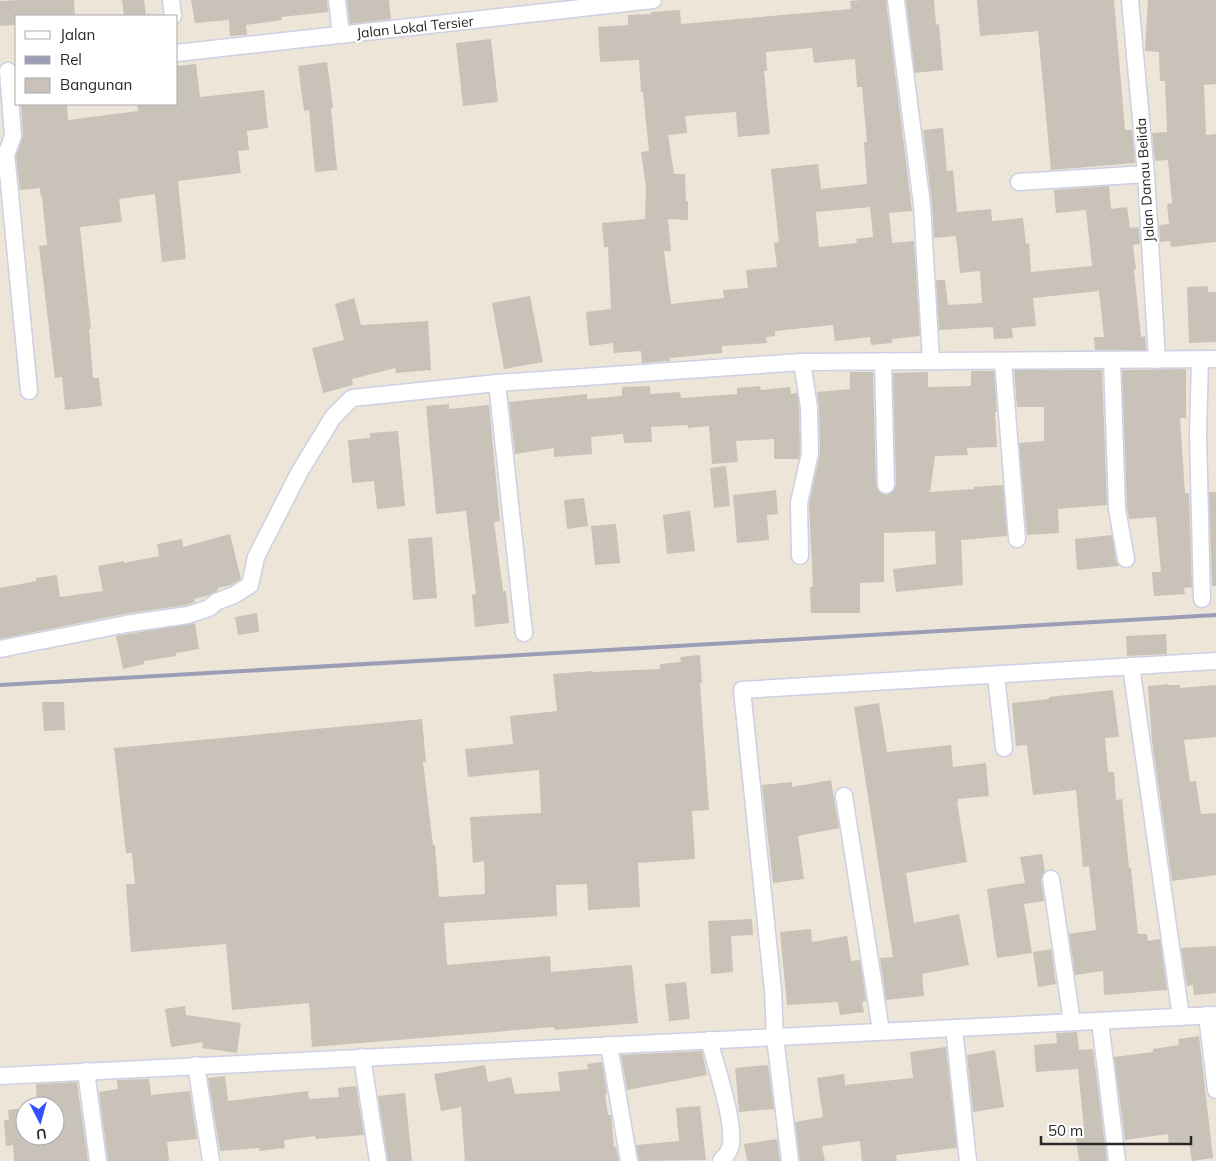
<svg xmlns="http://www.w3.org/2000/svg" width="1216" height="1161" font-family="Mulish,sans-serif">
<rect width="100%" height="100%" fill="#ede5d8"/>
<g fill="#c8c2b8" fill-rule="evenodd">
<polygon points="18,0 74,0 75,16 16,16 16,25 0,26 0,1"/>
<polygon points="122,0 144,0 146,16 124,16"/>
<polygon points="191,0 327,0 328,12 281,17 282,20 246,25 247,35 230,36 229,20 195,23"/>
<polygon points="347,0 389,0 391,19 350,24"/>
<path d="M862,0H886L912,211L889,213L892,243L914,241L920,336L892,339V343L871,345L870,337L835,341L833,325L775,331V336L766,337L767,343L722,346V353L670,358V361L642,363L641,351L614,353L613,343L589,346L586,312L611,309L608,247H604L602,223L645,219L646,187L641,152L649,151L643,92H641L639,60L600,62L598,27L628,25V15L651,14V12L680,10L681,24L851,9L850,1ZM812,48L814,63L855,59L857,87H862L867,142H864L867,184L821,189L818,164L771,169L779,242L774,243L777,267L746,270L748,288L723,290L724,298L671,304L664,251H671L668,219L688,220V201H686L685,174H674L668,135L687,133L685,116L736,112L738,137L770,134L764,71H767L766,52ZM870,207L873,237L856,239L857,243L819,247L816,212Z"/>
<polygon points="906,0 934,0 936,25 939,24 943,70 915,73"/>
<polygon points="977,0 1114,0 1125,130 1132,130 1135,163 1051,170 1038,31 980,36"/>
<polygon points="1148,0 1216,0 1216,84 1204,85 1206,135 1216,134 1216,242 1171,247 1170,241 1160,242 1159,225 1169,224 1167,204 1172,203 1168,160 1155,161 1152,133 1167,132 1165,81 1160,81 1159,52 1145,51"/>
<polygon points="491,39 498,102 463,106 456,43"/>
<polygon points="327,62 333,107 331,108 337,170 315,172 309,110 304,111 298,66"/>
<polygon points="196,64 200,97 264,90 268,128 247,131 249,150 238,151 241,173 178,181 186,259 162,262 155,194 119,199 122,222 80,227 91,329 89,329 93,378 99,378 102,406 65,410 62,377 55,378 39,246 47,245 42,197 41,197 40,188 20,190 16,156 23,136 21,104 67,104 68,120 138,111 137,104 176,104 176,66"/>
<polygon points="943,128 947,171 953,170 957,212 991,209 992,221 1023,218 1026,244 1029,243 1031,272 1092,266 1086,210 1056,213 1054,190 1109,186 1111,209 1127,207 1130,228 1139,227 1140,244 1133,245 1136,269 1134,270 1141,337 1145,336 1146,350 1095,350 1094,337 1104,337 1099,291 1033,298 1036,326 1012,328 1013,338 994,339 993,327 939,330 936,280 945,280 948,305 982,303 980,271 960,273 956,236 934,238 932,204 923,130"/>
<polygon points="1208,286 1208,292 1216,292 1216,342 1189,343 1187,287"/>
<polygon points="530,296 543,362 504,369 492,303"/>
<polygon points="354,298 361,325 428,321 431,370 396,373 395,368 352,379 353,385 323,393 312,348 344,340 335,304"/>
<polygon points="1186,369 1186,418 1180,418 1185,493 1189,493 1192,587 1184,588 1185,594 1154,596 1152,572 1161,572 1156,517 1129,519 1127,508 1122,370"/>
<polygon points="1014,370 1102,370 1107,505 1058,509 1059,533 1027,535 1019,443 1044,441 1044,407 1017,407"/>
<polygon points="971,371 994,371 997,412 995,412 997,447 967,448 968,455 935,456 930,492 974,489 974,487 1003,485 1007,536 961,540 963,585 896,592 893,569 936,564 935,531 884,533 884,582 860,583 860,613 811,613 810,587 813,587 809,504 820,453 819,407 817,392 850,389 850,372 873,372 876,485 881,493 887,495 894,490 896,485 893,373 928,372 928,387 971,386"/>
<polygon points="650,386 650,394 680,392 681,398 737,394 737,388 760,386 761,390 790,387 791,394 797,393 799,408 800,452 799,459 774,459 774,439 736,441 738,462 712,464 709,426 688,428 688,425 651,427 652,442 624,443 623,434 591,437 592,454 554,457 554,448 515,454 509,402 587,394 587,399 622,396 622,387"/>
<polygon points="449,404 449,409 489,405 500,521 494,522 503,591 506,591 509,623 475,627 472,595 476,594 466,511 436,514 426,406"/>
<polygon points="398,431 405,506 377,509 374,481 352,483 348,440 370,438 370,433"/>
<polygon points="726,466 730,506 714,508 710,468"/>
<polygon points="776,490 778,514 767,515 769,540 737,543 733,495"/>
<polygon points="1209,492 1216,492 1216,586 1212,586"/>
<polygon points="584,498 588,526 567,529 564,500"/>
<polygon points="690,511 695,551 667,554 663,515"/>
<polygon points="616,524 620,563 595,565 591,526"/>
<polygon points="230,534 241,579 231,585 218,588 218,590 207,596 194,599 195,602 186,605 124,614 0,639 0,588 36,581 36,578 57,575 60,597 103,591 98,566 124,561 124,563 159,556 157,544 182,539 183,547"/>
<polygon points="1112,535 1116,561 1119,566 1077,570 1075,539"/>
<polygon points="432,537 437,598 413,600 408,539"/>
<polygon points="257,613 259,632 238,635 235,617"/>
<polygon points="195,623 199,649 176,653 176,656 144,661 144,664 123,669 116,636"/>
<polygon points="1166,634 1167,654 1127,656 1126,636"/>
<polygon points="700,655 702,683 700,683 709,810 692,811 695,859 638,863 640,907 588,910 587,884 556,885 557,916 444,923 447,965 550,956 551,972 632,965 638,1023 555,1030 554,1027 312,1047 309,1003 232,1010 226,944 131,952 126,884 135,884 132,853 126,853 114,748 422,719 426,762 423,762 433,845 435,845 439,897 485,894 484,861 473,863 470,817 541,813 539,770 468,777 465,749 513,744 510,716 557,711 553,674 592,671 592,672 660,669 660,664 681,662 680,657"/>
<polygon points="1168,684 1168,685 1180,685 1180,688 1216,685 1216,737 1184,740 1190,782 1196,781 1201,814 1216,813 1216,875 1172,881 1152,741 1148,686"/>
<polygon points="1113,690 1119,737 1105,738 1108,772 1114,772 1116,800 1122,799 1129,868 1131,868 1138,934 1147,934 1148,941 1160,939 1167,990 1104,995 1103,971 1075,975 1069,934 1096,930 1089,866 1083,867 1076,790 1033,795 1027,745 1016,746 1012,703 1049,699 1049,697"/>
<polygon points="42,702 64,702 65,730 44,731"/>
<polygon points="879,703 887,752 951,745 953,767 986,763 989,796 958,799 958,802 957,802 967,862 906,873 914,923 959,914 969,965 922,974 924,996 886,1000 880,958 893,957 854,707"/>
<polygon points="831,780 839,828 798,836 804,879 773,883 762,785 792,782 792,787"/>
<polygon points="1042,854 1045,871 1042,875 1041,880 1044,901 1024,904 1032,953 997,958 987,889 1025,883 1020,857"/>
<polygon points="752,919 753,935 731,936 733,972 711,974 708,921"/>
<polygon points="811,929 812,942 847,936 851,961 860,960 866,1001 862,1002 864,1012 840,1015 838,1002 787,1005 780,932"/>
<polygon points="1216,946 1216,993 1194,995 1193,985 1187,986 1181,948"/>
<polygon points="1051,949 1056,984 1038,987 1033,952"/>
<polygon points="686,982 690,1019 669,1021 665,984"/>
<polygon points="185,1006 186,1015 241,1023 237,1053 202,1048 203,1042 171,1047 165,1009"/>
<polygon points="1077,1032 1079,1050 1093,1049 1107,1161 1079,1161 1075,1130 1084,1129 1078,1069 1036,1072 1034,1045 1057,1043 1056,1033"/>
<polygon points="1199,1036 1213,1158 1192,1161 1189,1142 1169,1145 1168,1134 1125,1140 1114,1057 1153,1052 1153,1049 1179,1045 1178,1039"/>
<polygon points="946,1047 957,1148 896,1155 897,1161 862,1161 860,1141 822,1146 825,1161 800,1161 795,1122 823,1117 817,1078 844,1074 845,1085 913,1078 910,1052"/>
<polygon points="995,1050 1004,1107 973,1112 967,1055"/>
<polygon points="702,1051 707,1075 627,1090 621,1055"/>
<polygon points="602,1062 607,1094 605,1094 608,1115 611,1115 614,1147 616,1147 619,1161 465,1161 461,1107 441,1111 434,1074 485,1065 488,1082 511,1077 515,1094 560,1091 558,1072 588,1069 587,1064"/>
<polygon points="768,1065 774,1109 739,1112 735,1068"/>
<polygon points="225,1076 228,1101 308,1091 309,1099 339,1097 338,1088 356,1086 364,1135 316,1139 315,1136 284,1140 285,1148 259,1151 259,1148 220,1151 208,1078"/>
<polygon points="149,1079 151,1095 190,1091 197,1139 167,1142 169,1161 108,1161 99,1092 118,1089 117,1080"/>
<polygon points="77,1082 88,1161 14,1161 13,1145 6,1146 4,1120 9,1120 8,1110 25,1108 25,1136 55,1136 55,1103 37,1104 36,1084"/>
<polygon points="405,1093 412,1161 388,1161 378,1096"/>
<polygon points="700,1106 706,1160 639,1161 636,1145 679,1141 676,1108"/>
<polygon points="777,1139 780,1161 747,1161 744,1144"/>
</g>
<g fill="none" stroke-linecap="round" stroke-linejoin="round">
<defs>
<g id="minor">
<polyline points="171,0 173,16"/>
<polyline points="337,0 341,35"/>
<polyline points="896,0 922,205 931,361"/>
<polyline points="1130,0 1146,174 1157,360"/>
<polyline points="176,53 653,0"/>
<polyline points="8,71 13,136 6,155 7,163 29,391"/>
<polyline points="1019,182 1146,174"/>
<polyline points="1200,359 1198,434 1202,599"/>
<polyline points="1112,360 1117,509 1126,559"/>
<polyline points="883,361 886,485"/>
<polyline points="1003,361 1017,539"/>
<polyline points="497,383 524,633"/>
<polyline points="800,556 799,503 810,453 809,407 802,362"/>
<polyline points="0,649 126,624 188,615 209,608 216,602 234,595 250,585 256,557 300,471 333,417 352,398 497,383 802,362 1216,359"/>
<polyline points="1131,666 1181,1017"/>
<polyline points="996,675 1004,748"/>
<polyline points="844,796 881,1031"/>
<polyline points="1051,879 1072,1022"/>
<polyline points="1207,1015 1216,1090"/>
<polyline points="1100,1021 1117,1161"/>
<polyline points="954,1028 968,1161"/>
<path d="M709,1040C716,1066 734,1119 731,1144C730,1151 726,1156 721,1161"/>
<polyline points="609,1045 629,1161"/>
<polyline points="362,1057 378,1161"/>
<polyline points="196,1065 211,1161"/>
<polyline points="86,1071 98,1161"/>
<polyline points="0,1076 1216,1015"/>
<polyline points="790,1161 775,1037 773,991 742,690 1216,661"/>
</g>
</defs>
<use href="#minor" stroke="#cdd0e4" stroke-width="19"/>
<use href="#minor" stroke="#fff" stroke-width="16"/>
<polyline stroke="#9a9db5" stroke-width="4" points="0,685 1216,615"/>
</g>
<g text-anchor="middle" dominant-baseline="central" stroke-width="4.5" stroke-linejoin="round" paint-order="stroke">
<g font-size="14" fill="#282828" stroke="#fff">
<text transform="translate(415 27) rotate(-6)">Jalan Lokal Tersier</text>
<text transform="translate(1145 180) rotate(-94)">Jalan Danau Belida</text>
</g>
</g>
<rect x="15" y="15" width="162" height="90" fill="#ffffff" stroke="#a9a9a9"/>
<rect x="25" y="31" width="25" height="8" fill="#ffffff" stroke="#a9a9a9"/>
<text x="60" y="40" font-size="15" fill="#282828">Jalan</text>
<rect x="25" y="56" width="25" height="8" fill="#9a9db5" stroke="#a9a9a9"/>
<text x="60" y="65" font-size="15" fill="#282828">Rel</text>
<rect x="25" y="78" width="25" height="15" fill="#c8c2b8" stroke="#a9a9a9"/>
<text x="60" y="90" font-size="15" fill="#282828">Bangunan</text>
<g transform="translate(40 1121) rotate(174)"><circle r="24" fill="#ffffff" stroke="#a9a9a9"/>
<path d="M0-4L9 19L0 12L-9 19Z" fill="#334fff"/>
<text y="-8" font-size="14" font-weight="bold" text-anchor="middle" fill="#282828">U</text>
</g>
<path d="M1041 1136v8h150v-8" fill="none" stroke="#282828" stroke-width="2.5"/>
<text x="1048" y="1136" font-size="15" fill="#282828" stroke="#ffffff" stroke-width="4" paint-order="stroke">50 m</text>
</svg>
